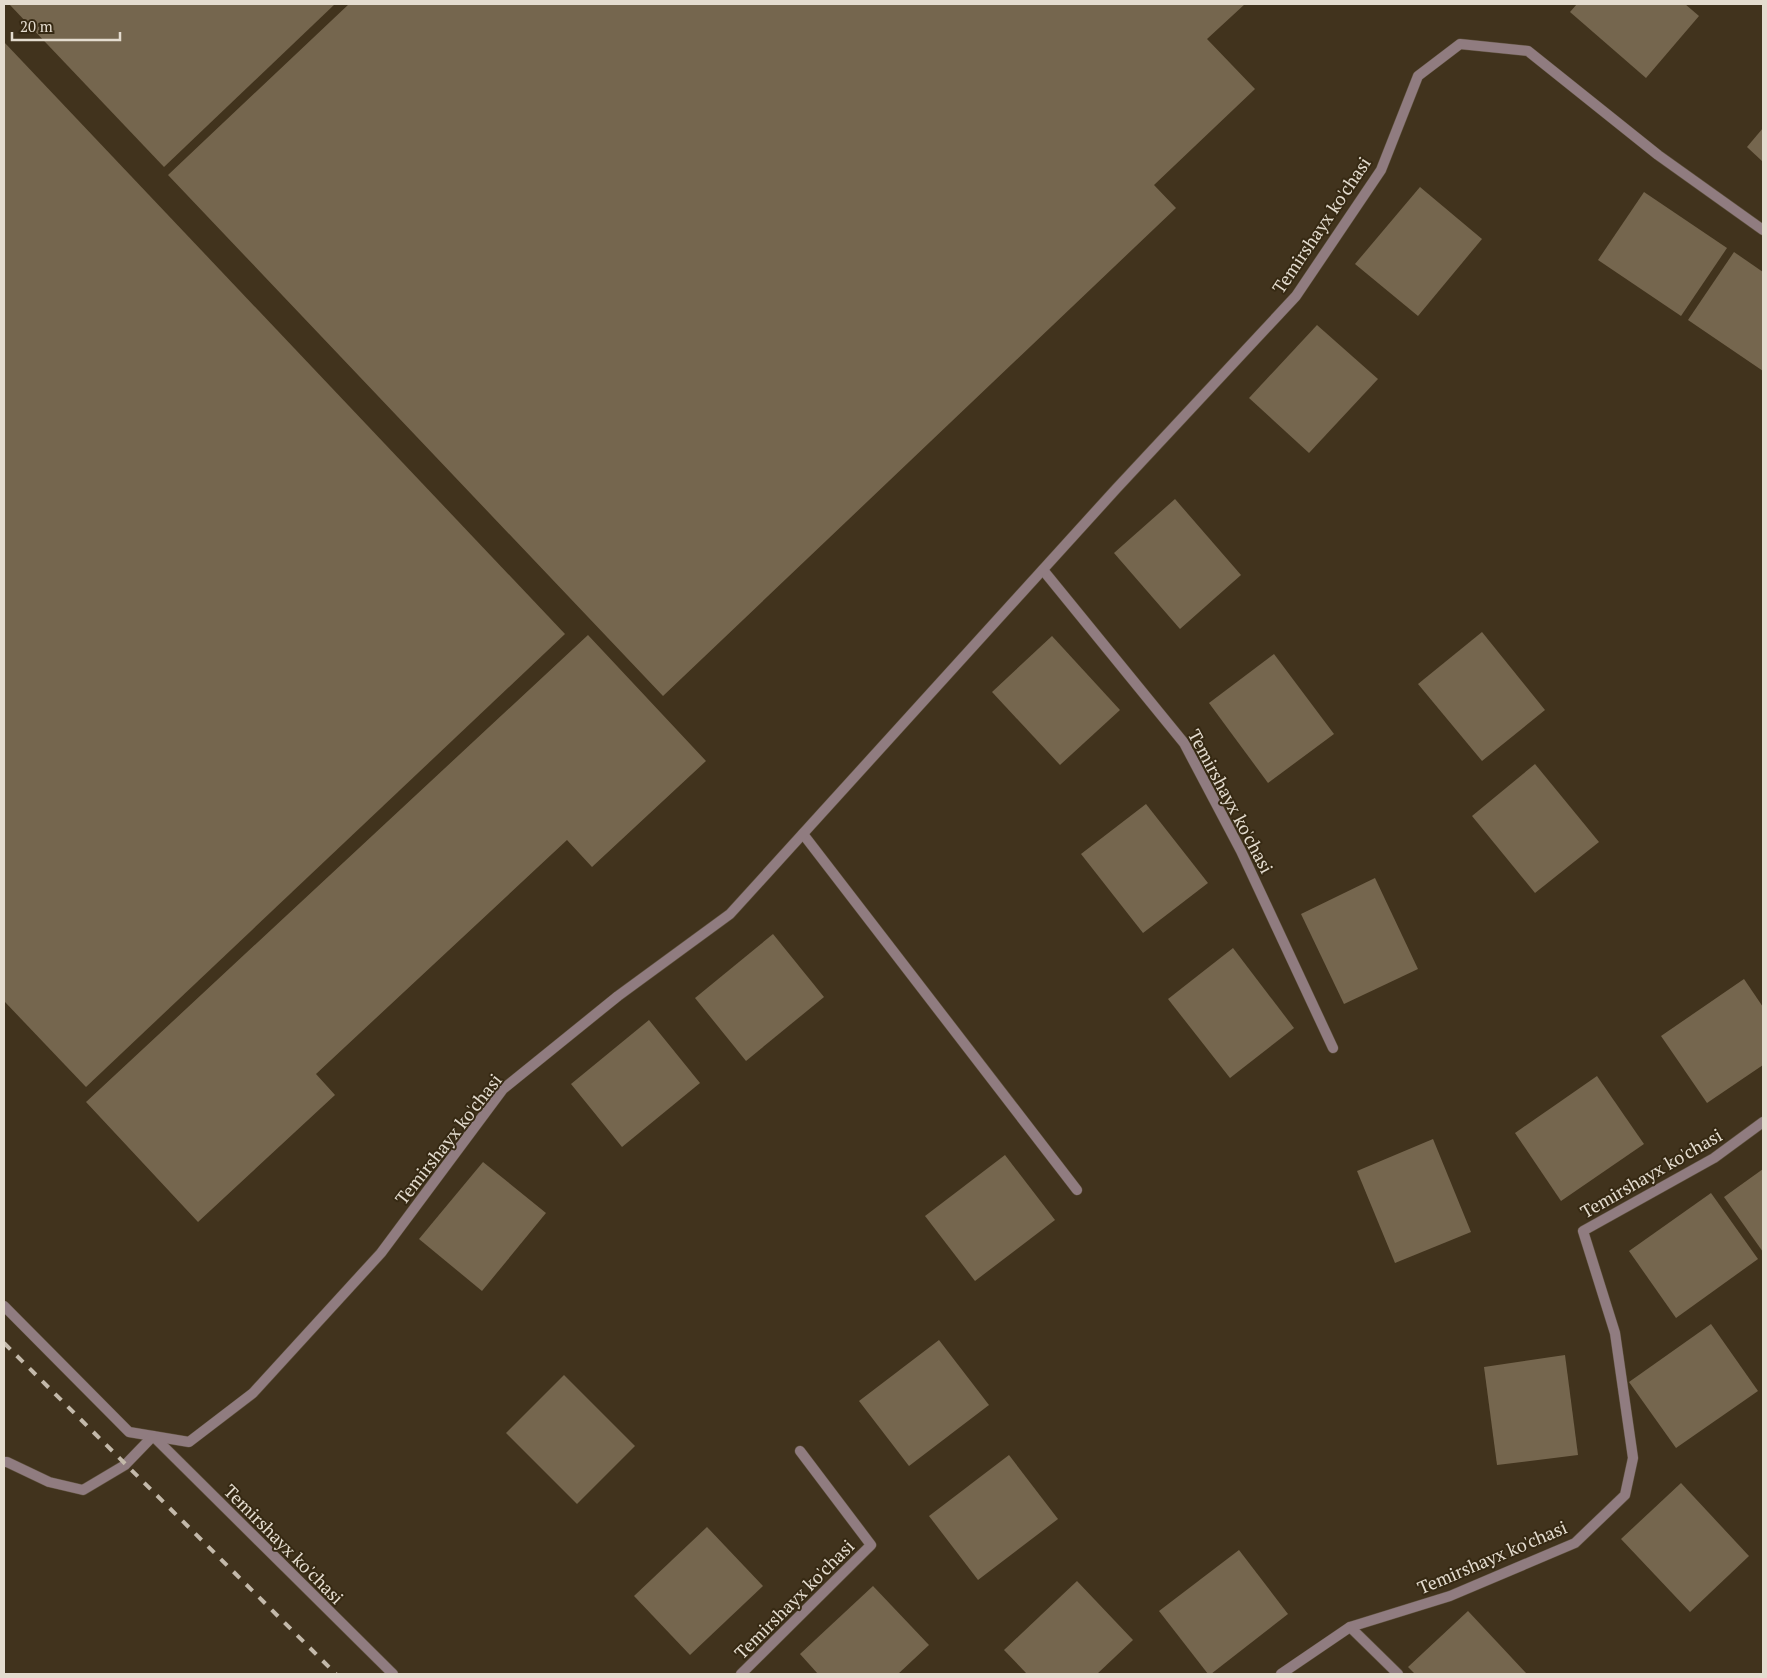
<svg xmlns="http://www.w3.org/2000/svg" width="1767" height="1678" font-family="'PT Serif',serif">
<rect width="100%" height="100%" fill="#41331d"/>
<g fill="#75664e">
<polygon points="9,4 335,4 164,167"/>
<polygon points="349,4 1245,4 1207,39 1255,89 1154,185 1176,208 663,696 168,175"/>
<polygon points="1577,4 1685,4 1699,16 1646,78 1570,12"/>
<polygon points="4,42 565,634 86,1087 4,1001"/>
<polygon points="1763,128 1763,162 1747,147"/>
<polygon points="1420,187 1482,239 1418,316 1355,264"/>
<polygon points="1644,192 1727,248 1681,316 1598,260"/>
<polygon points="1734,252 1763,272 1763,371 1688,320"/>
<polygon points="1317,325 1378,379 1309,453 1249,398"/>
<polygon points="1175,499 1241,575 1180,629 1114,553"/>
<polygon points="1482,632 1545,710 1482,761 1418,684"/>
<polygon points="588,635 706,761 592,867 567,840 316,1074 335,1095 198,1222 86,1102"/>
<polygon points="1052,636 1120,710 1060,765 992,692"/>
<polygon points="1274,654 1334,734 1268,783 1209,703"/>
<polygon points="1535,764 1599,842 1535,893 1472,816"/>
<polygon points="1146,804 1208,883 1143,933 1081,854"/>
<polygon points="1375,878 1418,969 1344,1004 1301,914"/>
<polygon points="773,934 824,997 746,1061 695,998"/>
<polygon points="1233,948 1294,1028 1230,1078 1168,999"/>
<polygon points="1744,979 1763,1007 1763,1065 1707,1103 1661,1036"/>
<polygon points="649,1020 700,1083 622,1147 571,1084"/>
<polygon points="1597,1076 1644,1144 1561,1201 1515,1133"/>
<polygon points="1433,1139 1471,1232 1395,1263 1357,1171"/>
<polygon points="1005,1155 1055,1220 975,1281 925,1216"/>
<polygon points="483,1162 546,1213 482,1291 419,1239"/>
<polygon points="1763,1169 1763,1252 1724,1197"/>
<polygon points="1711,1193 1758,1259 1676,1318 1629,1251"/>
<polygon points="1711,1324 1758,1391 1676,1448 1629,1382"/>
<polygon points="939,1340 989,1405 909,1466 859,1401"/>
<polygon points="1565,1355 1578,1455 1497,1465 1484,1367"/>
<polygon points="564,1375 635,1446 577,1504 506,1433"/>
<polygon points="1009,1455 1058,1519 978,1580 929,1516"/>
<polygon points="1681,1483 1749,1556 1690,1612 1621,1539"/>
<polygon points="707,1527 763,1586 690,1655 634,1596"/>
<polygon points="1239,1550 1288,1614 1211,1674 1208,1674 1159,1611"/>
<polygon points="1077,1581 1133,1640 1097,1674 1027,1674 1004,1650"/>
<polygon points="873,1586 929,1645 898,1674 818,1674 800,1654"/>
<polygon points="1468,1611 1527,1674 1415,1674 1408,1667"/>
</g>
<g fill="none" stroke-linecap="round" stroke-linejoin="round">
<defs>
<g id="minor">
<polyline points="1043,570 1184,743 1241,851 1333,1048"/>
<polyline points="803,834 1077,1190"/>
<polyline points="4,1306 129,1432 189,1442 253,1393 381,1253 503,1089 618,996 730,914 1116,489 1296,296 1381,170 1418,76 1460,44 1528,51 1658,155 1763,230"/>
<polyline points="4,1462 7,1462 49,1482 83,1490 125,1465 153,1436 393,1674"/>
<polyline points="1350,1627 1398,1674"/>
<polyline points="741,1674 871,1545 800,1451"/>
<polyline points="1281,1674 1350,1627 1450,1596 1575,1543 1625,1495 1633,1458 1615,1333 1583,1231 1714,1158 1763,1122"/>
</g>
</defs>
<use href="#minor" stroke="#5e513d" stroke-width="11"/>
<use href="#minor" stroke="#907c80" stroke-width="10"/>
<polyline stroke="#c3b9aa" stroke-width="4" stroke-dasharray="9 9" stroke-linecap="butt" points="4,1343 336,1674"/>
</g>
<g text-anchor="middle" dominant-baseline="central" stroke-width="4" stroke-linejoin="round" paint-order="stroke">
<g font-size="18" fill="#e4dccf" stroke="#362913">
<text transform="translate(1321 225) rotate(-56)">Temirshayx ko'chasi</text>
<text transform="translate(1231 801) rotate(62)">Temirshayx ko'chasi</text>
<text transform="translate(448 1139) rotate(-52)">Temirshayx ko'chasi</text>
<text transform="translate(1651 1173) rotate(-30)">Temirshayx ko'chasi</text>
<text transform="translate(284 1544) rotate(45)">Temirshayx ko'chasi</text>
<text transform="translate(1492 1557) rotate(-23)">Temirshayx ko'chasi</text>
<text transform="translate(794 1599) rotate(-45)">Temirshayx ko'chasi</text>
</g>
</g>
<rect width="1767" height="1678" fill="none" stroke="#e4dccf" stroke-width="10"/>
<path d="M12 32v8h108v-8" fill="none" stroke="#e4dccf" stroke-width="2.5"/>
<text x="20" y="32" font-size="15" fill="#e4dccf" stroke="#362913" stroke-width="4" paint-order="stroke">20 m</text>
</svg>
